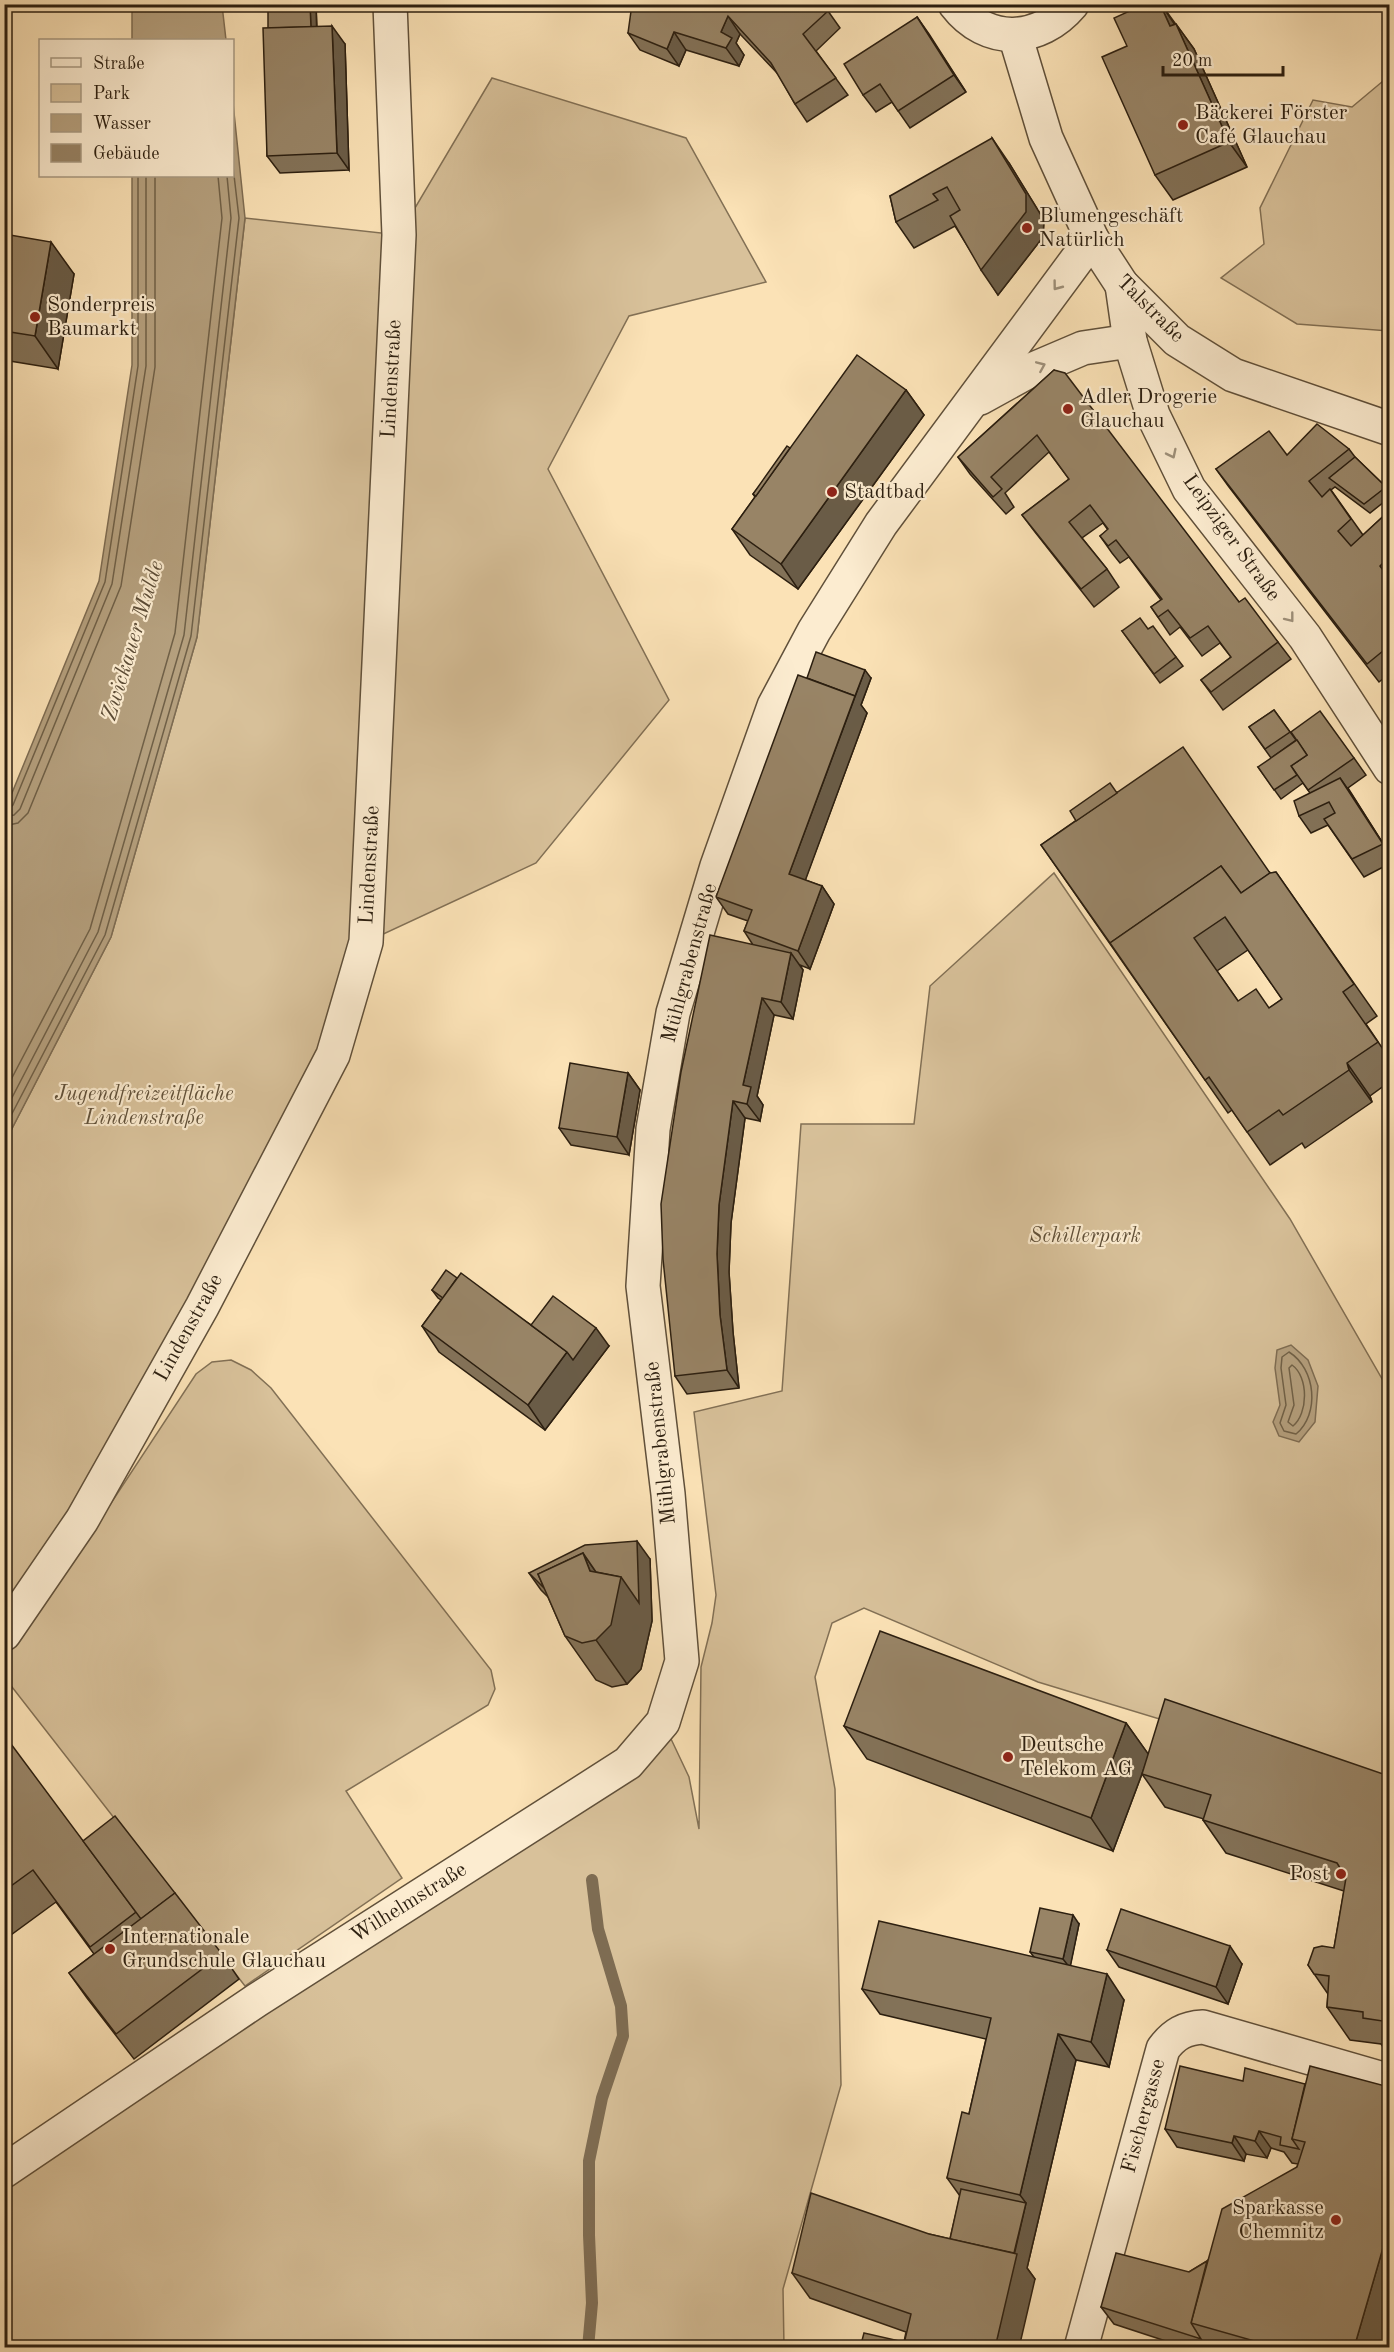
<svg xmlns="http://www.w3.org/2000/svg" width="1394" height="2352" font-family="'Old Standard TT',serif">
<rect width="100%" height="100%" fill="#fbe2b6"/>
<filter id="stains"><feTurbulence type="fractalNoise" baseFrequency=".00333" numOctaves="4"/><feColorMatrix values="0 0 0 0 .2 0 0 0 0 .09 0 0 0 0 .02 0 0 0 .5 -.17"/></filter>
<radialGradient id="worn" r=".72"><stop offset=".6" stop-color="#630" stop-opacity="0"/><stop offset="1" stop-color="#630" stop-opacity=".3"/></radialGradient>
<g fill="#d8c19a" stroke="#827055" stroke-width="1.5">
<polygon points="1389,76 1389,331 1297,324 1221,278 1264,244 1260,208 1313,100 1352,107"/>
<polygon points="492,78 686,138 766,282 629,316 548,469 669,700 536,863 366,942 333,1055 5,1634 5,1142 111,937 197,637 245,218 399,235"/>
<polygon points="1054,873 1290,1219 1389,1391 1389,1789 1038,1682 864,1608 832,1623 815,1677 835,1789 841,2085 783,2289 784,2347 5,2348 5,2171 663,1722 689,1777 699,1829 701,1667 712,1623 716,1595 694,1412 782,1391 801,1124 914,1124 930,986"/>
<polygon points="231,1360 251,1370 271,1388 491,1670 495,1689 488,1705 346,1791 402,1878 245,1986 5,1678 5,1658 94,1529 196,1374 212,1362"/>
</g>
<g fill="#b5a07e" stroke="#7e6c52" stroke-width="1.5">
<polygon points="132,5 222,5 226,40 132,40"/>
<polygon points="233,103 245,218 197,637 111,937 5,1142 5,810 99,581 132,365 132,176 232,176"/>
<polygon points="1291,1345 1308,1360 1318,1386 1315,1422 1299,1442 1279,1436 1273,1422 1280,1405 1275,1368 1277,1350"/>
</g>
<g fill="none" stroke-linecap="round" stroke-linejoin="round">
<g stroke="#706047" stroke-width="1.5">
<polyline points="4,810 9,809 13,805 105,582 138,366 138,176"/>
<polyline points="4,817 14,815 20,809 112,584 146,366 146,176"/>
<polyline points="4,826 18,823 28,813 121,586 155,367 155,176"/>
<polyline points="4,1093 90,929 175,633 222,218 218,176"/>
<polyline points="4,1113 98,932 184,635 231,218 227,176"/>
<polyline points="4,1129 105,935 191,636 239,218 232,158"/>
<path d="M1289,1352C1316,1369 1320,1414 1296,1434L1284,1431L1280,1423L1286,1405L1281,1368L1282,1357Z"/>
<path d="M1292,1365C1309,1377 1308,1414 1293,1426L1288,1422L1294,1405L1289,1368Z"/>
</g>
<polyline stroke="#7e6c52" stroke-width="12" points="588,2348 592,2303 589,2235 589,2161 602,2098 623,2036 621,2006 598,1929 592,1880"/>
<defs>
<g id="minor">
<path d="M955,4C987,46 1039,43 1072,4"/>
<polyline points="1015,35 1046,138 1092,239 1122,285 1177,340 1233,375 1390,429"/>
<polyline points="1122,285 1130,341 1153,415 1189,489 1305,637 1390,768"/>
<polyline points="980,398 1029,371 1083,348 1130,341"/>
<polyline points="4,1634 82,1520 202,1307 333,1055 366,942 399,235 390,4"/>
<polyline points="4,2171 257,2000 628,1763 663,1722 682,1661 668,1494 643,1286 653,1129 673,1013 717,866 774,706 814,631 881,524 1092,239"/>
<path d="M1081,2348L1163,2049C1174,2034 1185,2028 1203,2027L1390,2081"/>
</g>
</defs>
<use href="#minor" stroke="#60503a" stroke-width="36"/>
<use href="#minor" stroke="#fcecd0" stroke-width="33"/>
</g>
<g fill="#837258" stroke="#2c1f10" stroke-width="1.5" fill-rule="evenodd">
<polygon points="316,4 317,27 345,44 349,170 280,173 267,156 268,28"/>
<polygon points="578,4 626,4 627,7 582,11"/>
<polygon points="1145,4 1161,4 1194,49 1247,167 1173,200 1155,175 1127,46"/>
<polygon points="739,6 828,11 840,28 816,51 848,95 807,122 795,104 778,74 740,34 736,43 744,55 739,66 686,50 679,66 640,50 628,33"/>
<polygon points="917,17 966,92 910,128 892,102 876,112 863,95"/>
<polygon points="1009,163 1044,220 1043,237 998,295 955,226 914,248 896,222 890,196"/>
<polygon points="4,234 74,274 58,369 4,360"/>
<polygon points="1054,370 1239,602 1278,642 1291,659 1223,710 1201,680 1231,657 1220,643 1202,656 1180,627 1170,635 1151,607 1161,600 1129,557 1120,563 1112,553 1100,536 1108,530 1103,523 1082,538 1107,569 1119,587 1094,607 1035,532 1022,515 1069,479 1049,452 1005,493 1014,507 1006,514 970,474 958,457"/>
<polygon points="906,390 924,415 798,589 750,555 732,529 755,497 753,494 790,448"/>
<polygon points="1349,449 1355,457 1386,487 1389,493 1389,498 1370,513 1335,487 1331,490 1363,535 1389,511 1389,674 1379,682 1229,487 1216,469 1287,455"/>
<polygon points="1148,629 1176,657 1183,666 1160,683 1122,631"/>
<polygon points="807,678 871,678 861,705 867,713 805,880 822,886 834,904 810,969 800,965 803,970 793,1019 774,1015 757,1096 763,1105 760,1121 745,1118 731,1223 729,1272 733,1332 739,1388 687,1394 675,1376 753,945 744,931 748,921 728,914 716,897"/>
<polygon points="1274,710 1296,740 1271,758 1249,727"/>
<polygon points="1354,758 1366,775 1348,788 1389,853 1389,864 1364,877 1328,825 1311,833 1299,816 1310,793 1303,783 1281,799 1258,767"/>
<path d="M1117,792L1271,873L1276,872L1377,1016L1366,1024L1389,1058V1082L1370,1096L1372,1102L1305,1148L1302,1143L1270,1165L1232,1110L1228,1113L1041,845ZM1248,950L1282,999L1269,1008L1238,1001L1217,971Z"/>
<polygon points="628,1073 640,1090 629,1155 571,1145 559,1128"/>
<polygon points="457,1278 531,1325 609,1346 545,1430 439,1352 422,1326 441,1300 438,1298 432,1290"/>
<polygon points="650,1559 652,1621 641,1669 627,1684 612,1687 596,1680 565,1636 548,1597 541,1590 529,1573"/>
<polygon points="1126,1723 1148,1754 1389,1776 1389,2052 1386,2051 1381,2044 1350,2040 1327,2007 1328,1994 1308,1965 1334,1948 1344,1891 1226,1853 1203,1820 1204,1819 1165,1807 1142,1774 1113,1851 867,1759 844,1726"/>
<polygon points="4,1749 83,1841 222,1954 239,1979 134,2059 87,1998 69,1973 94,1954 56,1902 4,1940"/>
<polygon points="1079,1924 1070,1966 1124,2000 1109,2067 1076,2060 1027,2268 1035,2279 904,2342 906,2332 810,2298 792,2273 929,2234 950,2239 960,2196 947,2178 969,2114 986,2039 880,2014 862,1989 1034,1957 1030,1952"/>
<polygon points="1107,1950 1242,1964 1228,2004 1119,1967"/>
<polygon points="1243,2081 1305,2084 1387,2348 1187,2348 1114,2324 1101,2307 1189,2272 1207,2261 1297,2167 1298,2164 1292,2163 1284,2152 1271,2148 1267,2158 1246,2154 1244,2161 1177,2147 1165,2129"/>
</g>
<g fill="#6a5c47" stroke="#2c1f10" stroke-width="1.5">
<polygon points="310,4 316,4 317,44 311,36"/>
<polygon points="1160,4 1161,4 1175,25 1170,26"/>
<polygon points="728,16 740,34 736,43 744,55 739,66 726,48 721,32"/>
<polygon points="917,17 929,34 966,92 954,75"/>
<polygon points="1176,24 1194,49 1247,167 1229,142"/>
<polygon points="332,26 345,44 349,170 337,153"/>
<polygon points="674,32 686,50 679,66 667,49"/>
<polygon points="992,138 1009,163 1044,220 1043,237 998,295 981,270"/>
<polygon points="51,242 74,274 58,369 35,336"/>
<polygon points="906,390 924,415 798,589 781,564"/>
<polygon points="865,670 871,678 861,705 867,713 801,892 789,874"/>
<polygon points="1340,778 1352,795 1389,853 1383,844"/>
<polygon points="822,886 834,904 810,969 798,951"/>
<polygon points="791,953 803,970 793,1019 781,1002"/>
<polygon points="762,998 774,1015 757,1096 763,1105 760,1121 747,1104 743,1085"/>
<polygon points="1347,1063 1370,1096 1372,1102 1349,1070"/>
<polygon points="628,1073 640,1090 629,1155 617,1137"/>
<polygon points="733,1101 745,1118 731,1223 729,1272 733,1332 739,1388 727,1370 720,1315 717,1254 719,1205"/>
<polygon points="596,1328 609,1346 545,1430 528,1405 567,1352"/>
<polygon points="637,1541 650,1559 652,1621 641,1669 627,1684 596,1640 621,1577"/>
<polygon points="583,1553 614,1598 590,1571"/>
<polygon points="1126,1723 1149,1755 1113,1851 1091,1818"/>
<polygon points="1073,1915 1079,1924 1070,1968 1063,1959"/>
<polygon points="1230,1946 1242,1964 1228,2004 1216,1987"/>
<polygon points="1107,1974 1124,2000 1109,2067 1091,2042"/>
<polygon points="1058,2034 1076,2060 1027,2268 1035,2279 1019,2348 995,2348 1013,2260 1026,2203 1020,2195"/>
<polygon points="1259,2131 1271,2148 1267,2158 1255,2141"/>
<polygon points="1234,2136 1246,2154 1244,2161 1232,2143"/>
<polygon points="1389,2227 1389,2338 1387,2348 1354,2348"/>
</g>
<g fill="#988466" stroke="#2c1f10" stroke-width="1.5" fill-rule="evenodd">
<polygon points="268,4 310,4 311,27 268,28"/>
<polygon points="632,4 736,4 739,6 741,4 822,4 828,11 803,34 836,78 795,104 771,63 728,16 721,32 732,38 726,48 674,32 667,49 628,33"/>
<polygon points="1145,4 1160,4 1170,26 1176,24 1229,142 1155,175 1102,57 1127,46 1114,18"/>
<polygon points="917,17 954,75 898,111 880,84 863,95 844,64"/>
<polygon points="332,26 337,153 267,156 263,28"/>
<polygon points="992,138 1026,194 1026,212 981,270 950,216 960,210 947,187 933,194 938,200 896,222 890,196"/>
<polygon points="4,234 51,242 35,336 4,331"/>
<polygon points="857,355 906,390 781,564 732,529"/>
<polygon points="1054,370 1065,373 1239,602 1245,598 1278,642 1211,692 1201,680 1231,657 1208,626 1190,638 1168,610 1158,617 1151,607 1162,599 1116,540 1108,546 1100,536 1108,529 1090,505 1069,522 1107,569 1081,589 1022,515 1069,479 1037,435 991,477 1002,489 993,497 958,457"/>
<polygon points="1317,424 1349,449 1309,481 1322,497 1330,489 1351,519 1338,531 1351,546 1389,511 1389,557 1380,566 1389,578 1389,646 1367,664 1216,469 1269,431 1287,455"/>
<polygon points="787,446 790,448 756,496 753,494"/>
<polygon points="1355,457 1386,487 1364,504 1329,478"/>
<polygon points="1140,618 1148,629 1153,626 1176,657 1154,674 1122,631"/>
<polygon points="816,652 865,670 855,696 807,678"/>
<polygon points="798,675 855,696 789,874 822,886 798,951 744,931 752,910 716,897"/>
<polygon points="1274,710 1290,732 1265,749 1249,727"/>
<polygon points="1320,711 1354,758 1308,790 1291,766 1307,755 1291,732"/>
<polygon points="1297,740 1307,755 1291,766 1297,775 1274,790 1258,767"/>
<polygon points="1183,747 1270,873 1241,893 1221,866 1110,943 1041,845"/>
<polygon points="1340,778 1383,844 1352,859 1324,819 1335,813 1329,802 1299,816 1294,801"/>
<polygon points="1110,783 1117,793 1076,821 1070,811"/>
<path d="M1221,866L1241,893L1270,873L1276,872L1354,984L1343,992L1378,1042L1347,1063L1349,1070L1283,1115L1279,1110L1247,1132L1209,1077L1205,1080L1110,943ZM1225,917L1282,999L1269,1008L1256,989L1238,1001L1194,938Z"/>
<polygon points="710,935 791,953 781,1002 762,998 743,1085 751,1087 747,1104 733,1101 719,1205 717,1254 720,1315 727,1370 675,1376 663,1259 661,1204 681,1072"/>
<polygon points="570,1063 628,1073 617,1137 559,1128"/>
<polygon points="446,1270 457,1278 443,1298 432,1290"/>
<polygon points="461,1273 567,1352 528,1405 422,1326"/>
<polygon points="553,1296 596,1328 573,1360 567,1352 531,1325"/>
<polygon points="637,1541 639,1603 621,1577 596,1572 583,1553 538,1574 544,1588 529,1573 585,1545"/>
<polygon points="583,1553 590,1571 621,1577 611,1625 596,1640 582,1643 565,1636 538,1574"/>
<polygon points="880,1631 1126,1723 1091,1818 844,1726"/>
<polygon points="1165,1699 1389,1776 1389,2022 1363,2018 1363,2012 1327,2007 1329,1976 1314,1974 1308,1965 1314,1948 1322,1946 1334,1948 1346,1878 1337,1863 1203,1820 1211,1795 1142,1774"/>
<polygon points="11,1744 136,1912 90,1947 33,1870 4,1891 4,1749"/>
<polygon points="115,1816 175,1893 141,1919 83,1841"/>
<polygon points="175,1893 222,1954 116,2034 69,1973"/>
<polygon points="1040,1908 1073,1915 1063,1959 1030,1952"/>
<polygon points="1121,1909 1230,1946 1216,1987 1107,1950"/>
<polygon points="879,1921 1107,1974 1091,2042 1058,2034 1020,2195 947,2178 962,2112 969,2114 991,2018 862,1989"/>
<polygon points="1180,2066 1243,2081 1245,2068 1305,2084 1292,2139 1299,2149 1280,2145 1281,2137 1259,2131 1255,2141 1234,2136 1232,2143 1165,2129"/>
<polygon points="1310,2066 1389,2087 1389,2227 1354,2348 1279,2348 1191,2323 1222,2209 1297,2167 1305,2142 1292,2139"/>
<polygon points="961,2189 1026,2203 1014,2253 950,2239"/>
<polygon points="811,2193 929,2234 1017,2254 995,2348 903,2348 911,2314 792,2273"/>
<polygon points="1116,2253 1189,2272 1207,2261 1191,2323 1201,2339 1101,2307"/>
<polygon points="864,2333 904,2342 903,2348 860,2348"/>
</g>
<defs><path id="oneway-chevron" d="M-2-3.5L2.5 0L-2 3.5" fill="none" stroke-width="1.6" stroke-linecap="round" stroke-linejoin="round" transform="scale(1.5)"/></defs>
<g stroke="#9e907a">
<use href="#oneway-chevron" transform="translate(1057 286) rotate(127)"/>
<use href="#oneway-chevron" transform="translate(1041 366) rotate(-23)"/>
<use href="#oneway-chevron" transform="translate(1172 454) rotate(64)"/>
<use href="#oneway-chevron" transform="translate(1290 618) rotate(52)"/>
</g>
<g fill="#8f2418" stroke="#fcecd0" stroke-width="2">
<circle cx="1183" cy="125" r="6"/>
<circle cx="1027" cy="228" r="6"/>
<circle cx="35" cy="317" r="6"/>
<circle cx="1068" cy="409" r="6"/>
<circle cx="832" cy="492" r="6"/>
<circle cx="1008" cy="1757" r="6"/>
<circle cx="1341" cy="1874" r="6"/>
<circle cx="110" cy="1949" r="6"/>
<circle cx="1336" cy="2220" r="6"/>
</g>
<g text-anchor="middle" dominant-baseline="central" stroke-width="4.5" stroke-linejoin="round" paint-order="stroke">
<g font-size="21" fill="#2c1f10" stroke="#fcecd0" text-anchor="start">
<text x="1195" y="113">Bäckerei Förster<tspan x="1195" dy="24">Café Glauchau</tspan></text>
<text x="1039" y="216">Blumengeschäft<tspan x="1039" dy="24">Natürlich</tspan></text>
<text x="47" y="305">Sonderpreis<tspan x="47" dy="24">Baumarkt</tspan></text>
<text x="1080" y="397">Adler Drogerie<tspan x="1080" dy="24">Glauchau</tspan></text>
<text x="844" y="492">Stadtbad</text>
<text x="1020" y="1745">Deutsche<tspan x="1020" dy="24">Telekom AG</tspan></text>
<text x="1329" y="1874" text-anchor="end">Post</text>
<text x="122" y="1937">Internationale<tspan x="122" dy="24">Grundschule Glauchau</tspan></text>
<text x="1324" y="2208" text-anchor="end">Sparkasse<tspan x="1324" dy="24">Chemnitz</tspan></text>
</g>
<g font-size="21" fill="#2c1f10" stroke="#fcecd0">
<text transform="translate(1150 309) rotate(45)">Talstraße</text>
<text transform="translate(392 379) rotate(-87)">Lindenstraße</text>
<text transform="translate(1231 538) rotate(54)">Leipziger Straße</text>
<text transform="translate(370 865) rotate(-87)">Lindenstraße</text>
<text transform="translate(690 963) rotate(-75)">Mühlgrabenstraße</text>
<text transform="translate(189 1328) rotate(-61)">Lindenstraße</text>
<text transform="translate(661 1443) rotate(-96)">Mühlgrabenstraße</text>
<text transform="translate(409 1903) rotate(-32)">Wilhelmstraße</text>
<text transform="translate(1144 2116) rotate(-75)">Fischergasse</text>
</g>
<g font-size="21" font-style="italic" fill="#605039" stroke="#fcecd0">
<text x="144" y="1094">Jugendfreizeitfläche<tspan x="144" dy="24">Lindenstraße</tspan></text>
<text x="1085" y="1236">Schillerpark</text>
</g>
<g font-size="22" font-style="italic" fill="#5c4c36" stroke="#fcecd0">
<text transform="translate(133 641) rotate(-73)">Zwickauer Mulde</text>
</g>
</g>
<rect width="1394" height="2352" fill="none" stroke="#fbe2b6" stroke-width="24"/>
<rect x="6" y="6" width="1382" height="2340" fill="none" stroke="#2c1f10" stroke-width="3"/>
<rect x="12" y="12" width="1370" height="2328" fill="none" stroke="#2c1f10" stroke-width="1.5"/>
<rect x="39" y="39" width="195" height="138" fill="#fcecd0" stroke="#a99a83" stroke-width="1.5"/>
<rect x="51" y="58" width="30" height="9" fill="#fcecd0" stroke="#a99a83" stroke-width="1.5"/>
<text x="93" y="69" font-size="18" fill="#2c1f10">Straße</text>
<rect x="51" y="84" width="30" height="18" fill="#d8c19a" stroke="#a99a83" stroke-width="1.5"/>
<text x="93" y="99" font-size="18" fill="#2c1f10">Park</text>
<rect x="51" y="114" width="30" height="18" fill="#b5a07e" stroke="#a99a83" stroke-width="1.5"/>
<text x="93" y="129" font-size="18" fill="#2c1f10">Wasser</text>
<rect x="51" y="144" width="30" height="18" fill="#988466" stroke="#a99a83" stroke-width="1.5"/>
<text x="93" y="159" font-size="18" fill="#2c1f10">Gebäude</text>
<path d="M1163 66v9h120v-9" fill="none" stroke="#2c1f10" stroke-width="3"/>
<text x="1172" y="66" font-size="18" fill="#2c1f10" stroke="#fcecd0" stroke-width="4.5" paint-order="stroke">20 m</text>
<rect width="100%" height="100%" filter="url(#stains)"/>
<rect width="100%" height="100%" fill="url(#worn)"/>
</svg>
